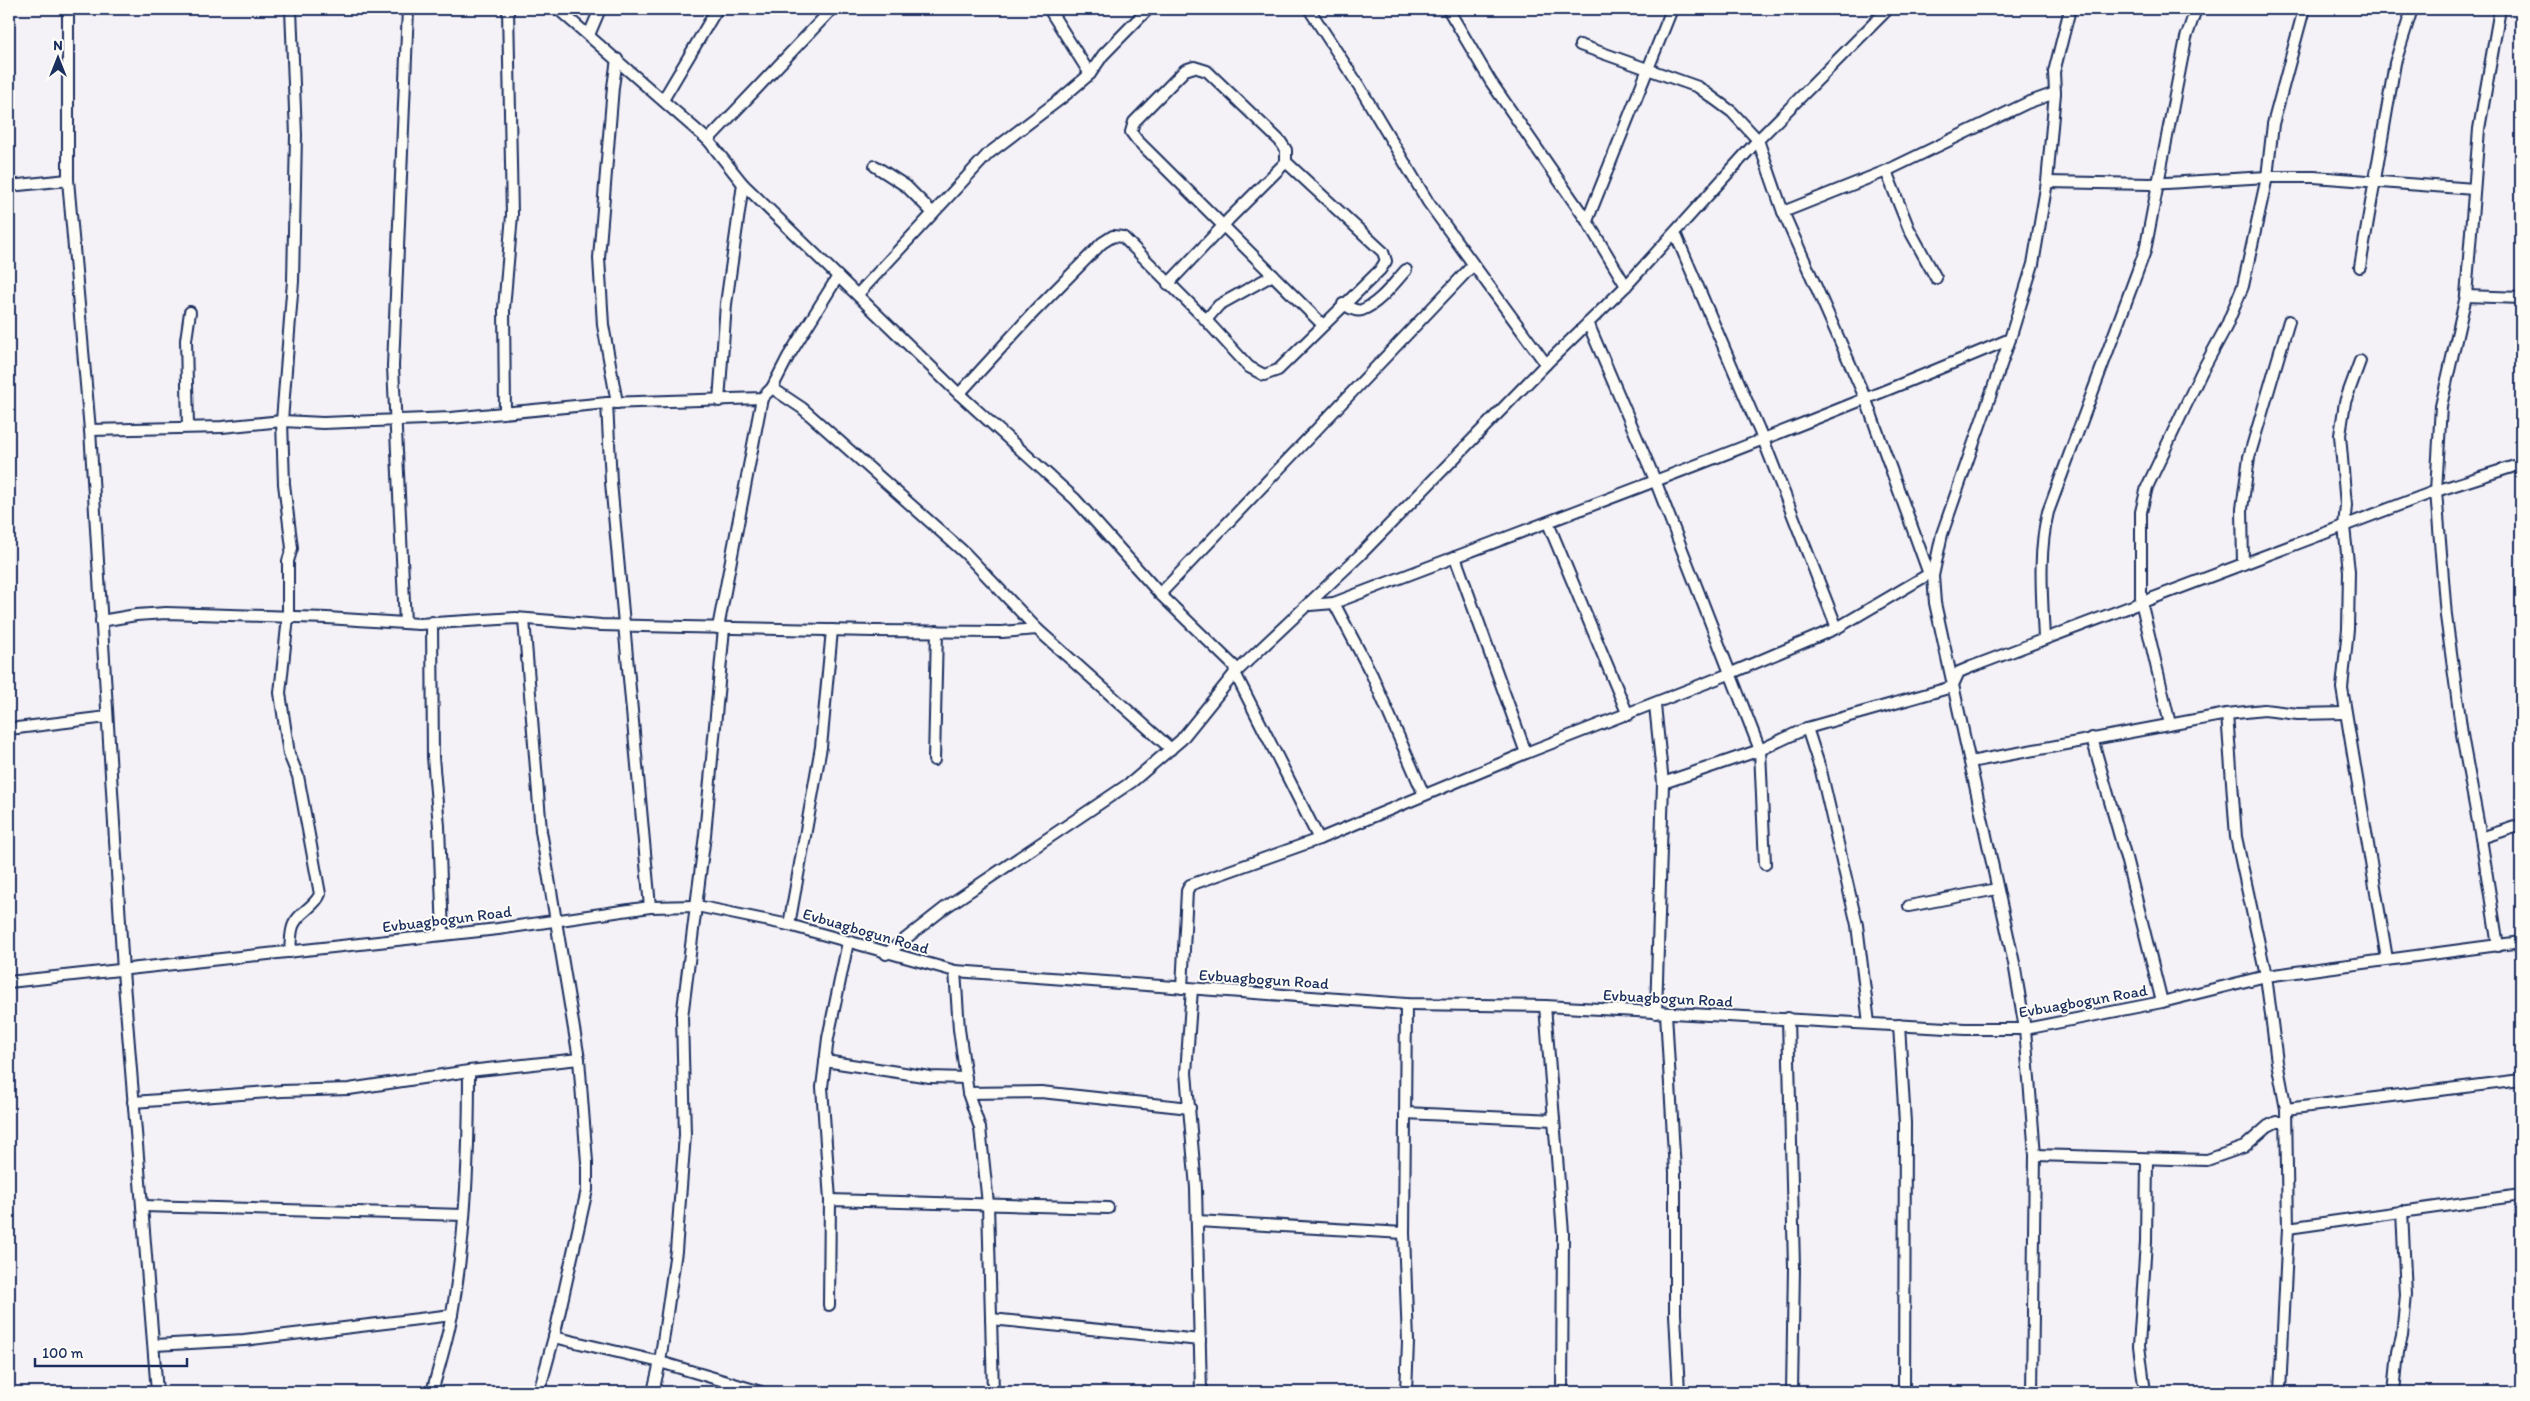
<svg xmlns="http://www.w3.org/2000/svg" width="2530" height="1401" font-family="Itim,sans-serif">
<rect width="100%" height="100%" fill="#f4f1f7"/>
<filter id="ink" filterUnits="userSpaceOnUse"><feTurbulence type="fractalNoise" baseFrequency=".02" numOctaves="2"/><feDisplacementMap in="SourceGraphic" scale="10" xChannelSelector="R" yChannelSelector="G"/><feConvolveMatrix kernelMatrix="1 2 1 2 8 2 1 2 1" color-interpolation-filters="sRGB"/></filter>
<g filter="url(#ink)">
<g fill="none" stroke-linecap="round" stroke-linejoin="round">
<defs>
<g id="minor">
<polyline points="558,9 708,140 743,184 959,394 1075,499 1160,594 1234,666 1235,673 1181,740 1133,781 946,907 886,954"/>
<polyline points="1049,9 1090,74"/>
<polyline points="1309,9 1359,86 1428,202 1546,364"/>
<polyline points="1448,9 1491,82 1587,221 1626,286"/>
<polyline points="589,35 600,9"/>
<polyline points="1580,45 1698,87 1732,112 1758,140 1783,212 1866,400 1929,574 1933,576"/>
<polyline points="617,59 613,87 599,258 603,325 617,403"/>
<polyline points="663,100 717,9"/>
<polyline points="708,140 832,9"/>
<polyline points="875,166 906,186 933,213"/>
<polyline points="1886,171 1909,229 1936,278"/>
<polyline points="68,180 68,9"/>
<polyline points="2047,182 2150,184 2267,177 2314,177 2474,189"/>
<polyline points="9,186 68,180 90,430 123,971 157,1392"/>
<polyline points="1783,212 1886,171 2027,103 2055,93"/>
<polyline points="1587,221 1672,9"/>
<polyline points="1675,233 1763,439 1837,628"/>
<polyline points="2360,267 2395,63 2412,9"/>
<path d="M1168,284L1223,226L1229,219L1286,162V150L1280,141L1207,71L1194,67L1185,70L1134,122L1131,132L1137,140C1199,202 1261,264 1323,325"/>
<polyline points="858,294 988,154 1063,97 1090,74 1103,55 1148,9"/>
<polyline points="2466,296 2521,298"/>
<path d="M1343,304C1349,307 1355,312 1362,310C1379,304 1394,283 1406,270"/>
<polyline points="1206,320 1219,305 1273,275"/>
<polyline points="1588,323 1655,480 1760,750 1765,864"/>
<polyline points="2360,361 2345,402 2340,435 2346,505 2344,527 2349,571 2348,629 2342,688 2387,959"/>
<polyline points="772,388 788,357 837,278"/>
<polyline points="959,394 1033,313 1102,243 1113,236 1123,237 1204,318 1249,367 1264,375 1278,370 1380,270 1386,261 1383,252 1286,162"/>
<polyline points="719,401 726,304 743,184"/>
<polyline points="607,403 611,482 650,907"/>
<polyline points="505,411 504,309 512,215 508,9"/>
<polyline points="188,427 186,340 190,312"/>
<polyline points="90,430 222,427 282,421 323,423 451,418 607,403 762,398 772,388 802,408 965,553 1037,629"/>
<polyline points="1548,523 1628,715"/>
<polyline points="1455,557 1526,753"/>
<polyline points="2243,564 2242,509 2249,457 2289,321"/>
<polyline points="1160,594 1473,265"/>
<polyline points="1334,603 1372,675 1424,795"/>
<path d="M1310,605L1334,603C1560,517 1788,433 2010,339"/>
<polyline points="524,619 541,831 579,1059 587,1162 587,1190 554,1337 660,1362 761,1392"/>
<polyline points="101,621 136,615 166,613 327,618 419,624 516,618 601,625 685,627 873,631 1002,632 1037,629 1171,749"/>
<polyline points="432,622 433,757 439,826 443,935"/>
<polyline points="405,623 393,366 408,9"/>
<polyline points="718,628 762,398"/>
<path d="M2044,638C2042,596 2038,553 2048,512L2145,251L2186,38L2196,9"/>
<polyline points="1655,705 1663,783 1656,1013"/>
<polyline points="2227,714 2236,837 2266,976 2277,1062 2286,1109 2288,1228 2280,1392"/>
<polyline points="2170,724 2141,601 2141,512 2147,487 2202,371 2226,327 2243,286 2267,177 2273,124 2304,9"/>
<polyline points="1807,728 1821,771 1857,925 1869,1023"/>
<polyline points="9,729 107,717"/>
<polyline points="2092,738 2126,858 2162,1002"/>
<polyline points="934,760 937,631"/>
<polyline points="1970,762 2227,714 2264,710 2298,714 2345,713"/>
<polyline points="1663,783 1760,750 1807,728 1952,687 1959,672 1971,667 2436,491 2521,464"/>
<polyline points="2481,838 2521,825"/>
<polyline points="1319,839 1235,673 1359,556 1546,364 1626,286 1758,140 1888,9"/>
<polyline points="1909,906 1997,889"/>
<polyline points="789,925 821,747 832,630"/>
<polyline points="2498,946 2481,838 2463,741 2446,616 2436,491 2441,406 2466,296 2479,129 2500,9"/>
<path d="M290,952C291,944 290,931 294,924C300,911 315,907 320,894L298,776L289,754L280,693L288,617V561L292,548L284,484L282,421L293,281L296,135L291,9"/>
<polyline points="955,971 959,1029 968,1093 980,1128 988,1204 993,1392"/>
<polyline points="9,982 498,929 650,907 697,906 789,925 955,971 1406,1004 1545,1006 1965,1029 2025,1029 2162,1002 2266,976 2521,942"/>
<polyline points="1182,988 1187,891 1190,885 1319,839 1526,753 1729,674 1837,628 1929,574"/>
<polyline points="1192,989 1186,1073 1196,1188 1201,1392"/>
<polyline points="1406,1004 1404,1233 1408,1342 1406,1392"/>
<polyline points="1545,1006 1563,1233 1562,1392"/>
<polyline points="1666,1013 1675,1172 1675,1314 1679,1392"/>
<polyline points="1788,1018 1794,1267 1792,1392"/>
<polyline points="1899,1025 1905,1123 1904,1392"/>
<polyline points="825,1061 930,1077 966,1078"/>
<polyline points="968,1093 1041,1092 1190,1108"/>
<polyline points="133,1102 282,1091 349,1089 469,1071 579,1059"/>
<polyline points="2286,1109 2521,1080"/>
<polyline points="1405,1113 1554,1120"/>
<polyline points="2035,1155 2207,1160 2244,1147 2268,1126 2276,1122 2285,1122"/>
<polyline points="830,1200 822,1087 828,1038 848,942"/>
<polyline points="143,1206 464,1215"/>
<polyline points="1197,1221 1404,1233"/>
<polyline points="2288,1228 2521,1195"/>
<polyline points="829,1305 830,1200 1108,1208"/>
<polyline points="991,1319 1200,1340"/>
<polyline points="155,1345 244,1340 452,1315"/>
<path d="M432,1392C439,1367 447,1341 452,1314C466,1234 469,1153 469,1071"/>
<polyline points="539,1392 554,1337"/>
<polyline points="653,1392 660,1362 676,1251 685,1135 682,1017 705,835 724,628"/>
<polyline points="2032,1392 2035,1155 2025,1029 2014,963 1935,603 1933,576 1942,534 2010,339 2033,264 2047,182 2055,93 2054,72 2070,9"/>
<polyline points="2145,1392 2139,1346 2146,1242 2147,1159"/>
<polyline points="2394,1392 2398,1352 2402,1336 2406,1295 2402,1211"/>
</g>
</defs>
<use href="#minor" stroke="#1b2f5e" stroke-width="14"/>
<use href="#minor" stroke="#fdfcf7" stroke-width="10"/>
</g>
</g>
<g text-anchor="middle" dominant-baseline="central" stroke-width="4" stroke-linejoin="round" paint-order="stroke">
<g font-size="16" fill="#1b2f5e" stroke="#fdfcf7">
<text transform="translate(447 919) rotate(-7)">Evbuagbogun Road</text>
<text transform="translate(866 931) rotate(16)">Evbuagbogun Road</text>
<text transform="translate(1264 979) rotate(4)">Evbuagbogun Road</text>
<text transform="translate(1668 998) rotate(3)">Evbuagbogun Road</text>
<text transform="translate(2083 1001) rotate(-10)">Evbuagbogun Road</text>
</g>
</g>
<rect width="2530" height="1401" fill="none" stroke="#fdfcf7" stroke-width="30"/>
<rect x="15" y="15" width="2500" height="1371" fill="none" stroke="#1b2f5e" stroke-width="2" filter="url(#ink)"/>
<g transform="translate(58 58)" stroke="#fdfcf7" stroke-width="4" paint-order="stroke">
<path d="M0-4L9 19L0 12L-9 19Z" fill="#1b2f5e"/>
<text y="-8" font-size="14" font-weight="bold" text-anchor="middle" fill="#1b2f5e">N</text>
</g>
<path d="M35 1358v8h152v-8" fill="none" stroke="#1b2f5e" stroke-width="2.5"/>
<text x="42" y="1358" font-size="15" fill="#1b2f5e" stroke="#fdfcf7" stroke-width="4" paint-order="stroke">100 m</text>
</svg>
